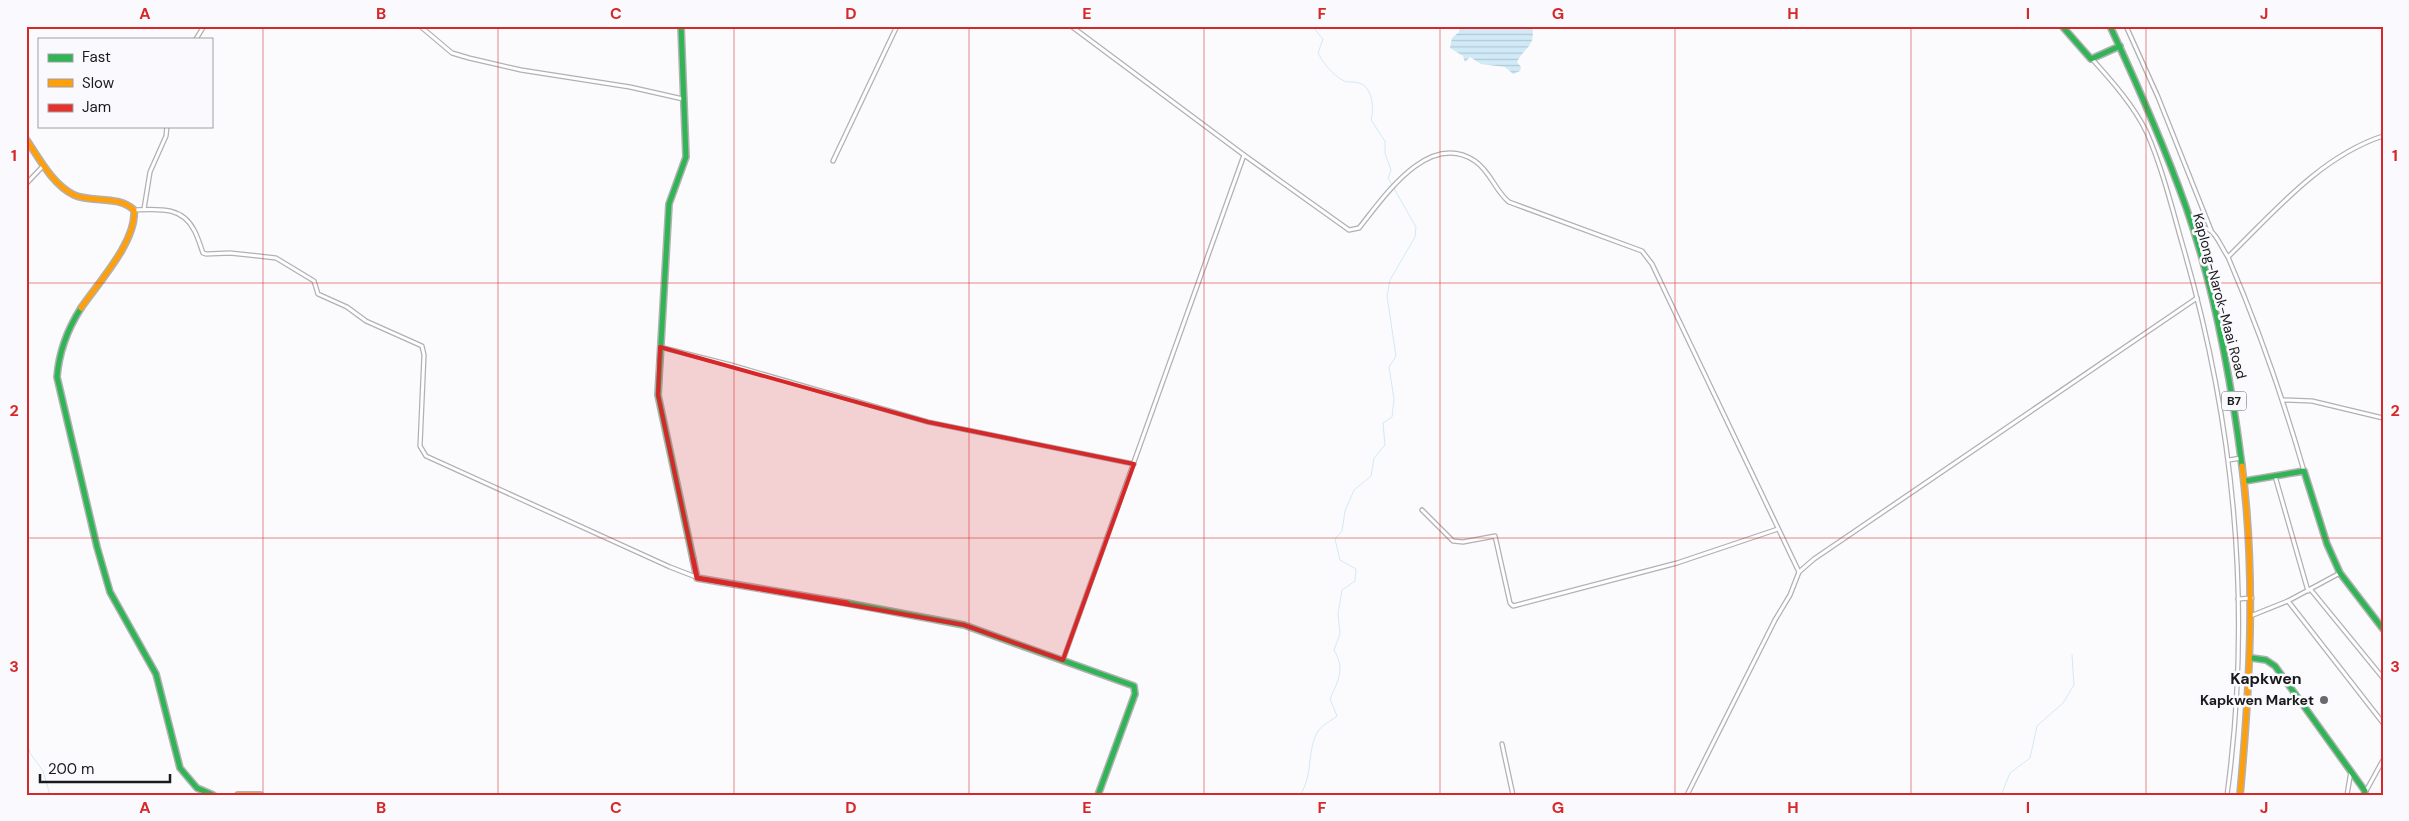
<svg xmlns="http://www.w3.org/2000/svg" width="2409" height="821" font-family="'DM Sans',sans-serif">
<defs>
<pattern id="water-rules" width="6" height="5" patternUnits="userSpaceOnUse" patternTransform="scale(1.25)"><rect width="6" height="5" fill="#d1eaf7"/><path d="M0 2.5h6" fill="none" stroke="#b3c8d3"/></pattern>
</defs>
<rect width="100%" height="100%" fill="#fbfbfd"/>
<path fill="url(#water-rules)" d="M1460,26H1532C1536,47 1525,46 1517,62L1521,67L1520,71L1513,74L1505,67L1481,64L1470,57L1465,62L1463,56L1450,48L1452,38L1459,32Z"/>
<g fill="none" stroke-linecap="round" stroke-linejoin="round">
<g stroke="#d1eaf7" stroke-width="1">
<polyline points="26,739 30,753 43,771 50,795"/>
<path d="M1300,795C1314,774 1306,752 1318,731C1322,725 1331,721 1337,716L1330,699C1339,679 1345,669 1334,650L1340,634L1338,614L1342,590L1355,581L1356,569L1340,560L1335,539L1342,531L1345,511L1354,490L1371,476L1374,458L1385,445L1383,423L1392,417L1394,399L1389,367L1396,356L1387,296L1390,280L1415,237L1416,227L1388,178L1391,170L1385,153V141L1371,120C1374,109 1373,87 1359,83C1354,81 1348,83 1344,81C1333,75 1323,63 1318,53L1323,39L1312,26"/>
<polyline points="2001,795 2010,773 2030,758 2037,726 2063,703 2074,685 2072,655"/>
</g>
<defs>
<g id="street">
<polyline points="420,26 452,53 469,58 521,70 630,87 683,99"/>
<path d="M1071,26L1244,155L1349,230L1359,228C1384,197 1428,130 1475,161C1491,172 1495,191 1509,202L1642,251L1652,264L1799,572"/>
<polyline points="2126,26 2158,97 2211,230"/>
<polyline points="196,39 204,26"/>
<path d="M2092,59C2112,81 2134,106 2147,133C2163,170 2173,212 2184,250C2235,427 2252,612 2227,795"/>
<polyline points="833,161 897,26"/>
<polyline points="26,184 44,165"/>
<polyline points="144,209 150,172 166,136 167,126"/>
<path d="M134,210C158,209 182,206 194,230C198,237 200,245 203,253L206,254L230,253L276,258L314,281L318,294L347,307L366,321L422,346L424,355L420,446L426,456L670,567L696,577"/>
<path d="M2193,227C2215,224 2217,241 2228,257C2274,212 2321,156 2383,136"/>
<path d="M2228,257C2258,327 2283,398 2304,471"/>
<polyline points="660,347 731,365 928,422 1134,464"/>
<polyline points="2283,400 2312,401 2383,418"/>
<polyline points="2229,460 2241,458"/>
<polyline points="2275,476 2308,591"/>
<polyline points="1422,510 1453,541 1463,542 1495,536 1510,603 1513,606 1677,563 1778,529"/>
<polyline points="2311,590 2383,678"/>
<polyline points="2238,599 2252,598"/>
<polyline points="2288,601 2383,723"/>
<polyline points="2253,615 2288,601 2340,573"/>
<polyline points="1063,660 1244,155"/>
<polyline points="1502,744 1513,795"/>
<polyline points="2366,791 2383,760"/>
<polyline points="1687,795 1775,620 1790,595 1799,572 1814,559 2197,298"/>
<polyline points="2347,795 2351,771"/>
</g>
<g id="fast">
<polyline points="681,26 686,157 669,204 658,395 693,559"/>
<polyline points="2062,26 2091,59 2120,46"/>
<path d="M2110,26C2138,86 2164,145 2186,207C2215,290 2231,379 2242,466"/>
<path d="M81,308C67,330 59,351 57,377L97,547L110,592L156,674L180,768L197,788L213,795"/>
<polyline points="2245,481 2304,471 2327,544 2340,573 2383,629"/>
<polyline points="847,603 964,625 1134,686 1135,694 1098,795"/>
<polyline points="2252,658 2266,660 2275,666 2365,791 2364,795"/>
</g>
<g id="slow">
<path d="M26,139C39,158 52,184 74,195C93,203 118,195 134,210C137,241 98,283 81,308"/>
<polyline points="238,795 260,795"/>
<path d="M2240,795C2250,685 2256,576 2242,466"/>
</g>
<polyline id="jam" points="693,559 697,578 847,603"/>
</defs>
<use href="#street" stroke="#b1b1b3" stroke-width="5.5"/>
<use href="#fast" stroke="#b1b1b3" stroke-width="8"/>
<use href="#slow" stroke="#b1b1b3" stroke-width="8"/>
<use href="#jam" stroke="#b1b1b3" stroke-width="8"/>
<use href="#street" stroke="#fefeff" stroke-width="3"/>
<use href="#fast" stroke="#30b455" stroke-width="5"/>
<use href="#slow" stroke="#ff9f0a" stroke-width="5"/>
<use href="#jam" stroke="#e5322d" stroke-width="5"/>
</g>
<path fill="#d62828" fill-opacity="0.2" stroke="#d62828" stroke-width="4" stroke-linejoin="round" d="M660,347L928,422L1134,464L1063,660L964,625L697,578L658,395Z"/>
<path fill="none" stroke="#d62828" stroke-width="1" stroke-opacity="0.55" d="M263,26V795M498,26V795M734,26V795M969,26V795M1204,26V795M1440,26V795M1675,26V795M1911,26V795M2146,26V795M26,283H2383M26,538H2383"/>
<circle fill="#69696b" stroke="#fafafe" stroke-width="2" cx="2324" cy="700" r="5"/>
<g text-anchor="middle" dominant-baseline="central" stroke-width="5" stroke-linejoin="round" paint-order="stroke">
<rect fill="#fafafe" stroke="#5d5d60" stroke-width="1" x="2221.5" y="391.5" width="25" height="19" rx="4"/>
<g font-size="12" font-weight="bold" fill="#1a1a1c">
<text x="2234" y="401">B7</text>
</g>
<g font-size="14" fill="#1a1a1c" stroke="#fafafe">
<text transform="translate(2220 296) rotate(75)">Kaplong-Narok-Maai Road</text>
</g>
<g font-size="14" font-weight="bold" fill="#1a1a1c" stroke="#fafafe" text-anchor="end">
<text x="2314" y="700">Kapkwen Market</text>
</g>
<g font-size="16" font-weight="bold" fill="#1a1a1c" stroke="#fafafe">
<text x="2266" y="678">Kapkwen</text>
</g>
</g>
<rect width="2409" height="821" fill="none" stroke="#fafafe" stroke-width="55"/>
<rect x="38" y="38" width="175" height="90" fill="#fafafe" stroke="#a0a0a4"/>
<rect x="48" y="54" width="25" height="8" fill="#30b455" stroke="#a0a0a4"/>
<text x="82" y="62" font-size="15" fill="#1a1a1c">Fast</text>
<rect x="48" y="79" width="25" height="8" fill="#ff9f0a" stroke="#a0a0a4"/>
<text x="82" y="88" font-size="15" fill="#1a1a1c">Slow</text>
<rect x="48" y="104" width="25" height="8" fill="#e5322d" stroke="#a0a0a4"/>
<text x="82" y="112" font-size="15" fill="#1a1a1c">Jam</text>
<path d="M40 774v8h130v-8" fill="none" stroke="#1a1a1c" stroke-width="2.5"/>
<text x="48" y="774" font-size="15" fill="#1a1a1c" stroke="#fafafe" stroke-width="4" paint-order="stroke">200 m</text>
<rect x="28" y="28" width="2354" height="766" fill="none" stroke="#d62828" stroke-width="2"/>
<g font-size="16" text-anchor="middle" font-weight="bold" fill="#d62828">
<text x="145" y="19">A</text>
<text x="381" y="19">B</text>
<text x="616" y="19">C</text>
<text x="851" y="19">D</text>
<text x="1087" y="19">E</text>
<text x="1322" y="19">F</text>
<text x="1558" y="19">G</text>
<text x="1793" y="19">H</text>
<text x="2028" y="19">I</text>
<text x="2264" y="19">J</text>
<text x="14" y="161">1</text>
<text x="2395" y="161">1</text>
<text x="14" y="416">2</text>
<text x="2395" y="416">2</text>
<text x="14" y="672">3</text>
<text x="2395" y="672">3</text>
<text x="145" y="813">A</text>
<text x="381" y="813">B</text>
<text x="616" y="813">C</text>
<text x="851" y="813">D</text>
<text x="1087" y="813">E</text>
<text x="1322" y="813">F</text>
<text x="1558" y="813">G</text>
<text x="1793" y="813">H</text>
<text x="2028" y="813">I</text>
<text x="2264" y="813">J</text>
</g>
</svg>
